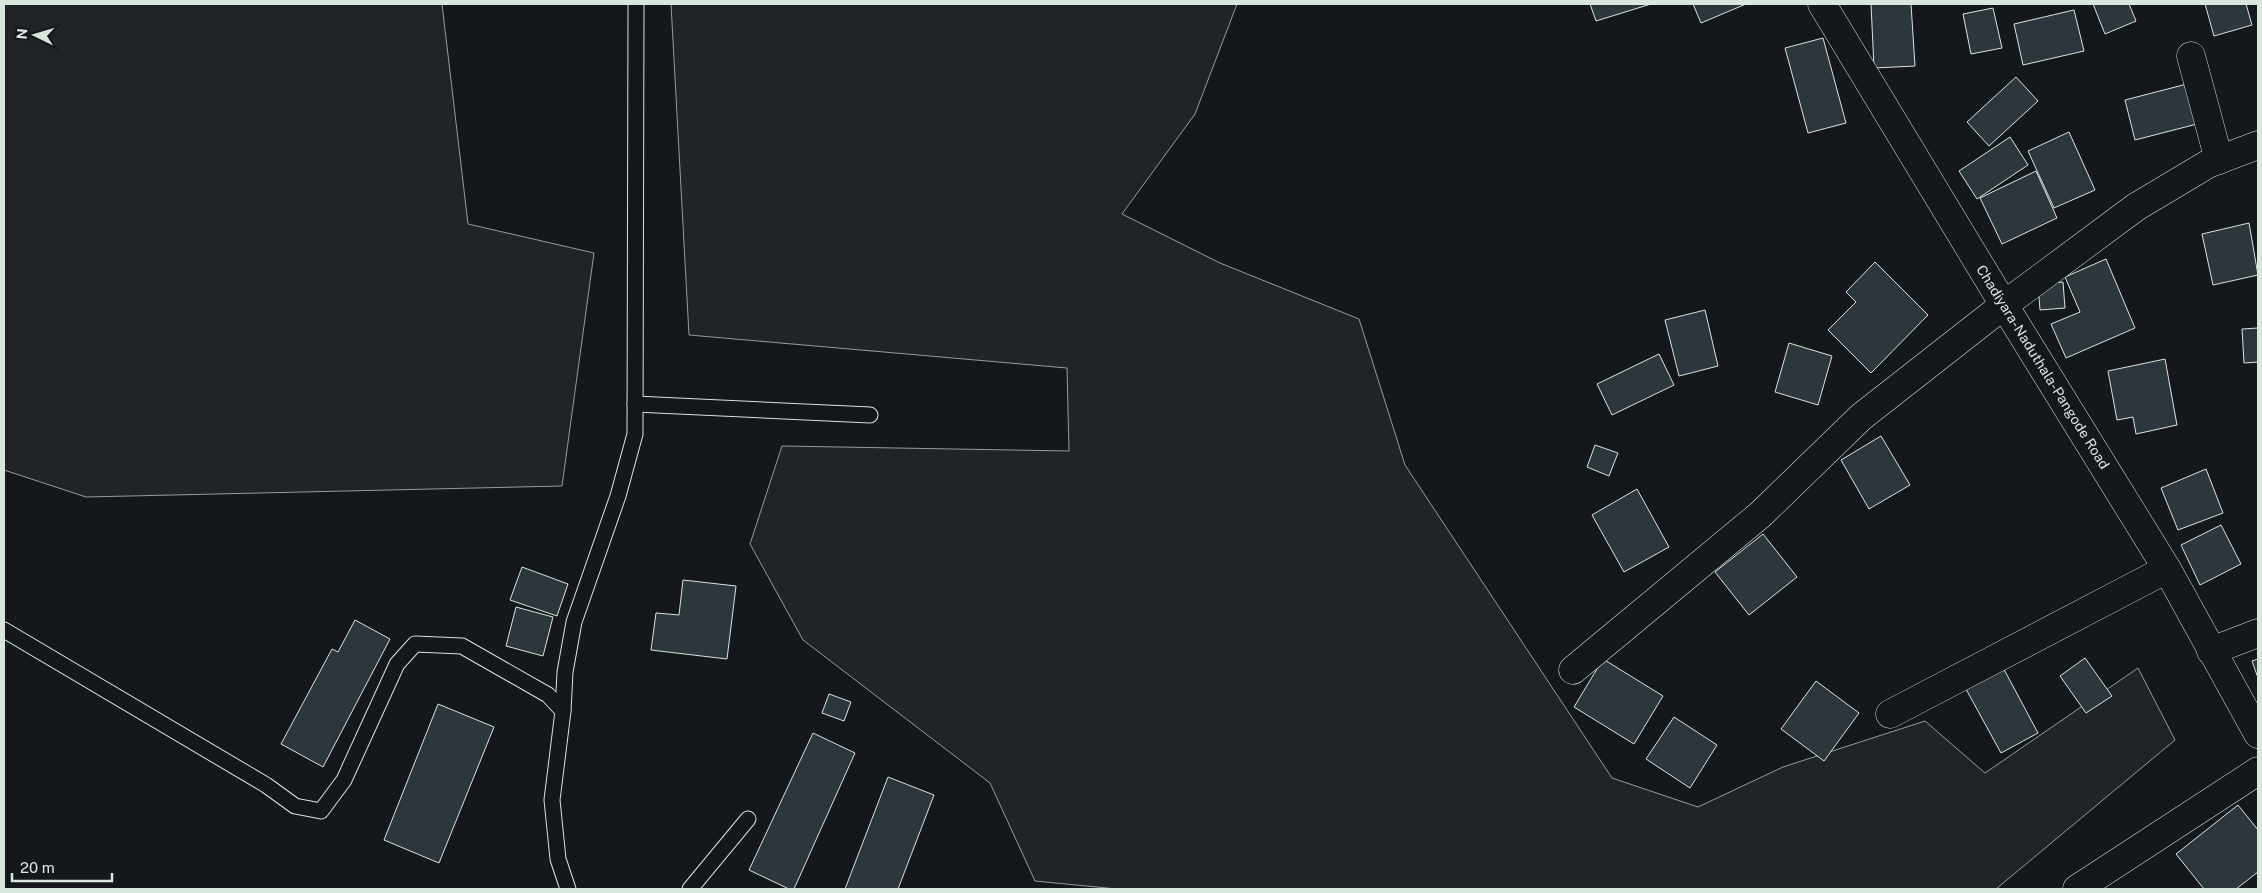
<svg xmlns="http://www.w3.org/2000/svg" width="2262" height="893" font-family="'Public Sans',sans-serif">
<rect width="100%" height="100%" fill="#14181c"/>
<g fill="#202428" stroke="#939e99">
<polygon points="4,4 442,4 468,224 594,253 562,486 86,497 4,470"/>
<polygon points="671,4 1237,4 1195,114 1122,214 1220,263 1359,319 1405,465 1612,778 1698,807 1783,767 1925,721 1985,773 2138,668 2175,740 1996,889 1117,889 1035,881 990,783 803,640 750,544 782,446 1069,451 1067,368 689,335"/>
</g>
<g fill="#2c363c" stroke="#d8e6dc">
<polygon points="1590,4 1651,4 1596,21"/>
<polygon points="1693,4 1746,4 1701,23"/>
<polygon points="1871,4 1911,4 1915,66 1874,68"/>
<polygon points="2093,4 2129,4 2136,21 2105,34"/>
<polygon points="2205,4 2246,4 2252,25 2214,36"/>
<polygon points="1993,8 2002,48 1971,54 1963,14"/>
<polygon points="2074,10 2084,51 2023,65 2014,24"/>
<polygon points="1823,38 1846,123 1808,133 1785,48"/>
<polygon points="2016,77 2038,101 1989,146 1967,122"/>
<polygon points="2187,84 2197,124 2135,140 2125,100"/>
<polygon points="2069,132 2095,190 2054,208 2028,151"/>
<polygon points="2010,137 2028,165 1977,199 1959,171"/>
<polygon points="2036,171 2057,218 2002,244 1980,198"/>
<polygon points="2249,223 2258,275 2213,285 2202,234"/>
<polygon points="2106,259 2135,328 2066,358 2051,324 2080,312 2065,277"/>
<polygon points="1875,262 1928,315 1871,373 1828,330 1856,302 1846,292"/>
<polygon points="2063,282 2065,308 2040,310 2038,284"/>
<polygon points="1705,310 1718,366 1679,376 1665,320"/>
<polygon points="2258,328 2258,362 2244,363 2242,329"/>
<polygon points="1789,343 1832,356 1818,405 1775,392"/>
<polygon points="1659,354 1674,385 1612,415 1597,384"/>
<polygon points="2165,359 2177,425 2136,434 2133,417 2117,420 2108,371"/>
<polygon points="1881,436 1910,485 1869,509 1841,460"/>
<polygon points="1595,445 1618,453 1609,476 1587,467"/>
<polygon points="2206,469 2223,513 2178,530 2161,488"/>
<polygon points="1637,489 1669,547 1624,572 1592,515"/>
<polygon points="2221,525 2241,564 2200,585 2181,545"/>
<polygon points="1763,534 1797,577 1749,615 1715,572"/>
<polygon points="522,567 568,584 557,616 510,600"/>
<polygon points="683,580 736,586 727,659 651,650 656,613 679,615"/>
<polygon points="516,607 553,617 543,656 506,646"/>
<polygon points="355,620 390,639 323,767 281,744 332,649 338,652"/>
<polygon points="2085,658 2112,696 2086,713 2060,676"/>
<polygon points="1603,659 1663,696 1634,744 1574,707"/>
<polygon points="2258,659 2258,678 2252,661"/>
<polygon points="1999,660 2038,733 2001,753 1961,680"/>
<polygon points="1816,681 1859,713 1824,761 1781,729"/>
<polygon points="829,694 851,702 844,721 822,713"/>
<polygon points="438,704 494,727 439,863 384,840"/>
<polygon points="1674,717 1717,745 1690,788 1646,759"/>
<polygon points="813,733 855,753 794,889 789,889 749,870"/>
<polygon points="888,777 934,795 898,889 845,889"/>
<polygon points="2238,805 2258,830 2258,872 2236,889 2204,889 2176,854"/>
</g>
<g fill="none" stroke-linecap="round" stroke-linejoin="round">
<defs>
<g id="lane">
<polyline points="635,404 870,415"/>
<polyline points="4,630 266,785 295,806 321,811 344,780 397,664 415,644 462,646 548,695 563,711"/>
<polyline points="568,889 558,859 552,800 563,711 565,672 574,622 618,496 635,434 636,4"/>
<polyline points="690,889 748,819"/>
</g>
<g id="street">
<polyline points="2191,56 2219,160"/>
<polyline points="2211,651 2258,633"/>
<polyline points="1573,670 1761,514 1861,417 2004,305 2136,207 2208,164 2258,145"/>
<polyline points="1890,714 2167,569"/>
<polyline points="2077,889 2258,771"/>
</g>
<polyline id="secondary" points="1822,4 2004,305 2167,569 2258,734"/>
</defs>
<use href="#lane" stroke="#d8e6dc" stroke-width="17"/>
<use href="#street" stroke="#d8e6dc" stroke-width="29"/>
<use href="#secondary" stroke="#d8e6dc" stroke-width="29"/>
<use href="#lane" stroke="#14181c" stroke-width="15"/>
<use href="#street" stroke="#14181c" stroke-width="28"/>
<use href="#secondary" stroke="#14181c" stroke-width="28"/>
</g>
<g text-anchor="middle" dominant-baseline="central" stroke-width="4" stroke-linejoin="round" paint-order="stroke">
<g font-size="14" fill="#d8e6dc" stroke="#14181c">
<text transform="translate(2043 367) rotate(58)">Chadiyara-Naduthala-Pangode Road</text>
</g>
</g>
<rect width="2262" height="893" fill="none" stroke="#d8e6dc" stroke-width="10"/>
<g transform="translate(35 35) rotate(275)" stroke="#14181c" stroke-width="4" paint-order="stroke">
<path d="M0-4L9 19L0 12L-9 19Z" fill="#d8e6dc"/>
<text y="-8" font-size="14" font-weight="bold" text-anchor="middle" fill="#d8e6dc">N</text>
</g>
<path d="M12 873v8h100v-8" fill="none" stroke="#d8e6dc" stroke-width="2.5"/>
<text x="20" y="873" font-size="15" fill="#d8e6dc" stroke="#14181c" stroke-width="4" paint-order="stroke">20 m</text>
</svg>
